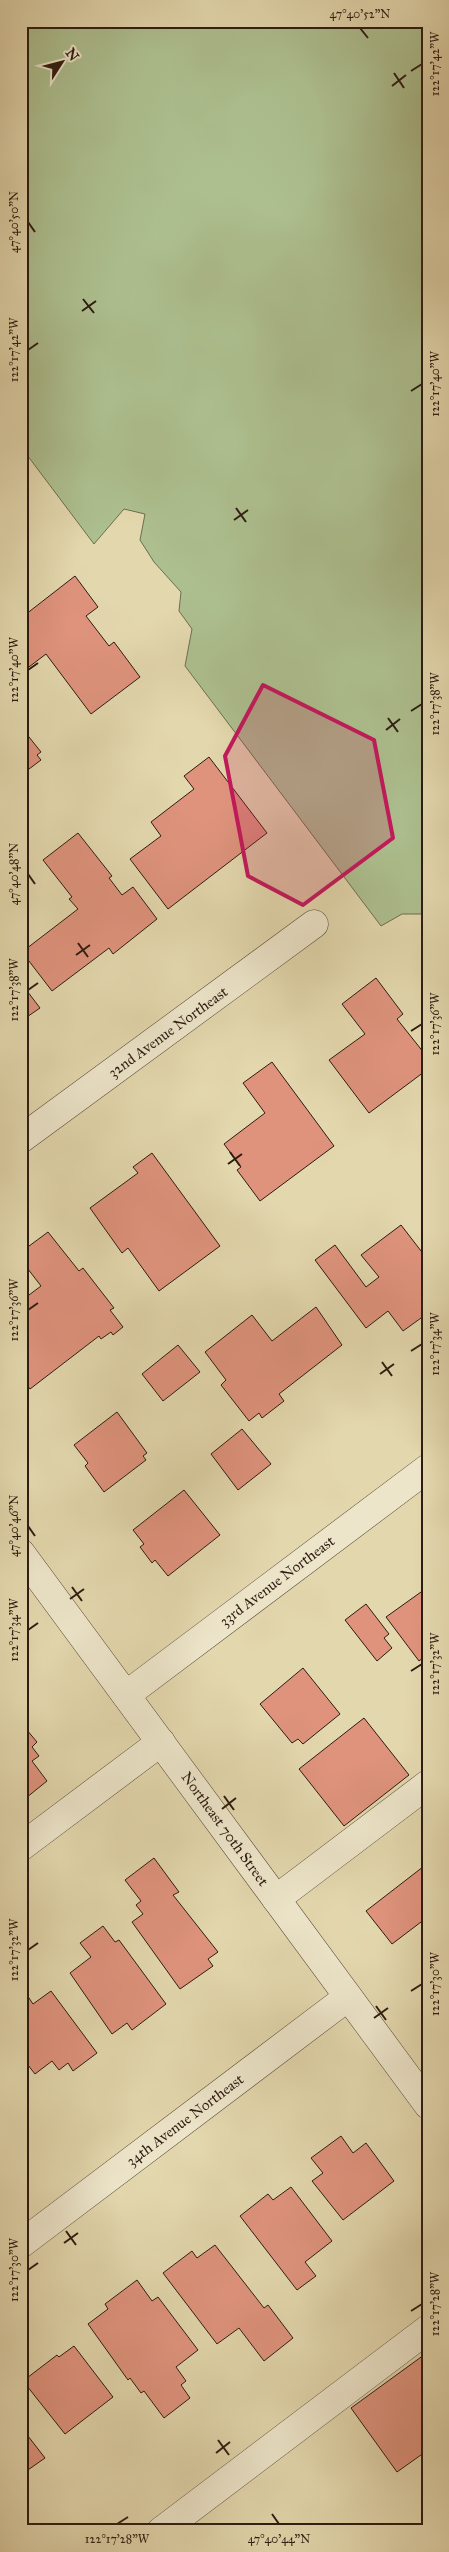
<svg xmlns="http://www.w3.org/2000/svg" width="449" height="2552" font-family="'IM FELL Great Primer',serif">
<rect width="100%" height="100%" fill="#e3d7ad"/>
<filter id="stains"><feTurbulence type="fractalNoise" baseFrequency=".004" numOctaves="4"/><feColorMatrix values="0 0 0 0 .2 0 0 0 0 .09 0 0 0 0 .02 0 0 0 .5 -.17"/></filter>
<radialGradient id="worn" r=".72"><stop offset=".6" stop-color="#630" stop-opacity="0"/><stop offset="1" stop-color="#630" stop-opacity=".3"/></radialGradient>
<polygon fill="#adbf8f" stroke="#6d6d50" points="21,21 428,21 428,914 402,914 381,926 185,666 192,629 179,611 181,592 154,562 140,540 145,514 124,509 94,544 21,447"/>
<g fill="#df937d" stroke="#2d1b11">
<polygon points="75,576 98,607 86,616 109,646 114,642 140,677 91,714 46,654 21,673 21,618"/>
<polygon points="21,727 41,752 37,755 41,760 21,775"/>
<polygon points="209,757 267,833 168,909 130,859 161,836 151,822 194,789 184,776"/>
<polygon points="78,833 112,876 109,878 122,895 133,887 157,919 113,954 109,948 52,991 22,952 78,909 69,899 72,897 43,860"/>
<polygon points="376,978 403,1014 397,1019 428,1058 428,1069 369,1113 329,1060 365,1034 342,1004"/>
<polygon points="21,983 40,1008 21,1021"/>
<polygon points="272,1062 334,1146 260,1201 237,1170 241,1167 224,1144 265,1113 243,1083"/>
<polygon points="152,1153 220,1246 159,1291 128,1248 122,1253 90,1208 138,1173 133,1167"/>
<polygon points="401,1225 428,1260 428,1313 403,1331 388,1311 366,1328 315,1260 335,1245 366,1287 379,1277 361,1255"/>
<polygon points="48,1232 79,1271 83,1268 114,1308 110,1310 123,1327 113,1335 111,1332 101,1339 99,1336 30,1389 21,1378 21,1301 41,1286 21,1260 21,1252"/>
<polygon points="316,1307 342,1345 279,1394 284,1401 262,1418 259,1413 249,1421 221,1385 226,1380 205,1352 252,1315 272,1341"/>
<polygon points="178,1345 200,1372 163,1401 142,1374"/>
<polygon points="117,1412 147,1453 143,1456 146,1460 104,1492 85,1466 88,1463 74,1445"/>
<polygon points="242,1429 271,1464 238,1490 211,1454"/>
<polygon points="184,1490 220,1535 168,1576 155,1560 152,1563 140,1547 144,1544 133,1530"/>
<polygon points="428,1587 428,1654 419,1661 386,1617"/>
<polygon points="366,1604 389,1634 384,1638 392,1648 377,1661 345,1620"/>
<polygon points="303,1668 340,1714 303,1744 298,1739 292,1743 260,1704"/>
<polygon points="364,1718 409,1775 344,1826 299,1769"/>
<polygon points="21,1723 37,1742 32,1747 39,1756 32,1761 47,1781 21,1802"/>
<polygon points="154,1858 179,1892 173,1895 218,1952 208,1959 213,1966 180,1989 132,1922 143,1914 136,1905 141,1901 125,1880"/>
<polygon points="428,1863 428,1930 421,1922 392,1944 366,1911"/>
<polygon points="103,1926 115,1942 119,1940 166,2004 132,2030 127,2023 112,2034 70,1973 91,1957 80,1943"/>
<polygon points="51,1991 97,2053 73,2071 68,2063 59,2070 52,2061 35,2074 21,2056 21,2000 27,1995 33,2004"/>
<polygon points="341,2136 353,2153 366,2143 394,2181 343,2220 312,2181 323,2173 311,2158"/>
<polygon points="291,2187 332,2241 305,2262 316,2276 297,2290 240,2216 268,2194 273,2200"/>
<polygon points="215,2245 264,2308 268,2305 293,2338 264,2361 239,2328 217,2344 163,2273 192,2251 197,2258"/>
<polygon points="137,2280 152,2301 158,2297 198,2350 176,2367 186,2381 181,2385 190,2398 164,2418 144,2391 141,2393 130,2378 128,2380 88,2324 108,2309 105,2304"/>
<polygon points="74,2346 113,2397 65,2434 23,2381 57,2355 59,2357"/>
<polygon points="428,2352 428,2450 397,2472 351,2408"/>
<polygon points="21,2427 45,2458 25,2472 28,2476 21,2481"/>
</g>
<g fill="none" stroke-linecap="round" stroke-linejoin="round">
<defs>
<g id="minor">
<polyline points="21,1139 314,924"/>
<polyline points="21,1553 428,2105"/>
<polyline points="126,1695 428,1468"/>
<polyline points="21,1847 161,1742"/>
<polyline points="276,1899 428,1784"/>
<polyline points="21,2244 348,1997"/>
<polyline points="161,2531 428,2329"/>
</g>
</defs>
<use href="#minor" stroke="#5a4a38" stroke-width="29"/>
<use href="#minor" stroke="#ede5ca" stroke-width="28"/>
</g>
<path fill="#c2185b" fill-opacity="0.2" stroke="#c2185b" stroke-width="4" stroke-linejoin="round" d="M263,685L374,740L393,838L303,905L248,876L225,756Z"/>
<path fill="none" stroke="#2d1b11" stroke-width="2" d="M360,28L368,38M411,71L422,64M394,73L404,88M392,86L406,75M28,222L35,232M83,299L94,313M82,311L96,301M28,350L38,343M411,391L422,384M236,508L246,522M234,520L248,510M28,670L38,663M411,711L422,704M388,718L398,732M386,730L400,719M28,874L35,884M78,943L88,957M76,955L90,945M28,990L38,983M411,1031L422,1024M230,1152L240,1166M228,1164L242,1154M28,1310L38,1303M411,1351L422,1344M382,1362L392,1376M380,1374L394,1364M28,1526L35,1536M72,1587L82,1601M70,1599L84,1589M28,1630L38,1623M411,1671L422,1664M224,1796L234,1810M222,1809L236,1798M28,1950L38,1943M411,1991L422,1984M376,2006L386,2020M374,2018L388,2008M66,2231L76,2245M64,2243L78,2233M28,2270L38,2263M411,2311L422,2304M218,2440L229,2455M216,2453L230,2442M272,2514L279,2524M117,2524L128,2517"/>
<g text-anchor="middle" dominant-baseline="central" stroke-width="4" stroke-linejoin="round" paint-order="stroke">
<g font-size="15" fill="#2d1b11" stroke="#ede5ca">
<text transform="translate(168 1032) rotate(-36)">32nd Avenue Northeast</text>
<text transform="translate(277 1581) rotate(-37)">33rd Avenue Northeast</text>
<text transform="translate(225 1829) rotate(54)">Northeast 70th Street</text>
<text transform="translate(185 2120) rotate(-37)">34th Avenue Northeast</text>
</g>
</g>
<rect width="449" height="2552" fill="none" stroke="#e3d7ad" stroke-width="55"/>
<g transform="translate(62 62) rotate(54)" stroke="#ede5ca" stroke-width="4" paint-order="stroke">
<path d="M0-4L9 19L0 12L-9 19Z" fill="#2d1b11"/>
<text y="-8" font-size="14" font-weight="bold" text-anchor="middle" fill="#2d1b11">N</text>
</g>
<rect x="28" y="28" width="394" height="2496" fill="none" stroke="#2d1b11" stroke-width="2"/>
<g font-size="12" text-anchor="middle" fill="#2d1b11">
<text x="360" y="18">47°40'52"N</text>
<text transform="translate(435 64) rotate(-90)" y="4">122°17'42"W</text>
<text transform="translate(14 222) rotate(-90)" y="4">47°40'50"N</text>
<text transform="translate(14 350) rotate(-90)" y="4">122°17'42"W</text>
<text transform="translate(435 384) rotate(-90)" y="4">122°17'40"W</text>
<text transform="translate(14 670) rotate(-90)" y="4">122°17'40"W</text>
<text transform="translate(435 704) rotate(-90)" y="4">122°17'38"W</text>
<text transform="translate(14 874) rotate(-90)" y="4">47°40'48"N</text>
<text transform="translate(14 990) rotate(-90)" y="4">122°17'38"W</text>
<text transform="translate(435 1024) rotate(-90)" y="4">122°17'36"W</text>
<text transform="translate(14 1310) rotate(-90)" y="4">122°17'36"W</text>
<text transform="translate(435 1344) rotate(-90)" y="4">122°17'34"W</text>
<text transform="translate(14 1526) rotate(-90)" y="4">47°40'46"N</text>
<text transform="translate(14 1630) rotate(-90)" y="4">122°17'34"W</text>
<text transform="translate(435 1664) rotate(-90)" y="4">122°17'32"W</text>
<text transform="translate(14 1950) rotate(-90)" y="4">122°17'32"W</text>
<text transform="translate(435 1984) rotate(-90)" y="4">122°17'30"W</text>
<text transform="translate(14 2270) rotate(-90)" y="4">122°17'30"W</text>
<text transform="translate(435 2304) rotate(-90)" y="4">122°17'28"W</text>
<text x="117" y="2543">122°17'28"W</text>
<text x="279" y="2543">47°40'44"N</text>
</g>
<rect width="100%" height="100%" filter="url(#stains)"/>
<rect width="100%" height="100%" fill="url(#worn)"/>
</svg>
